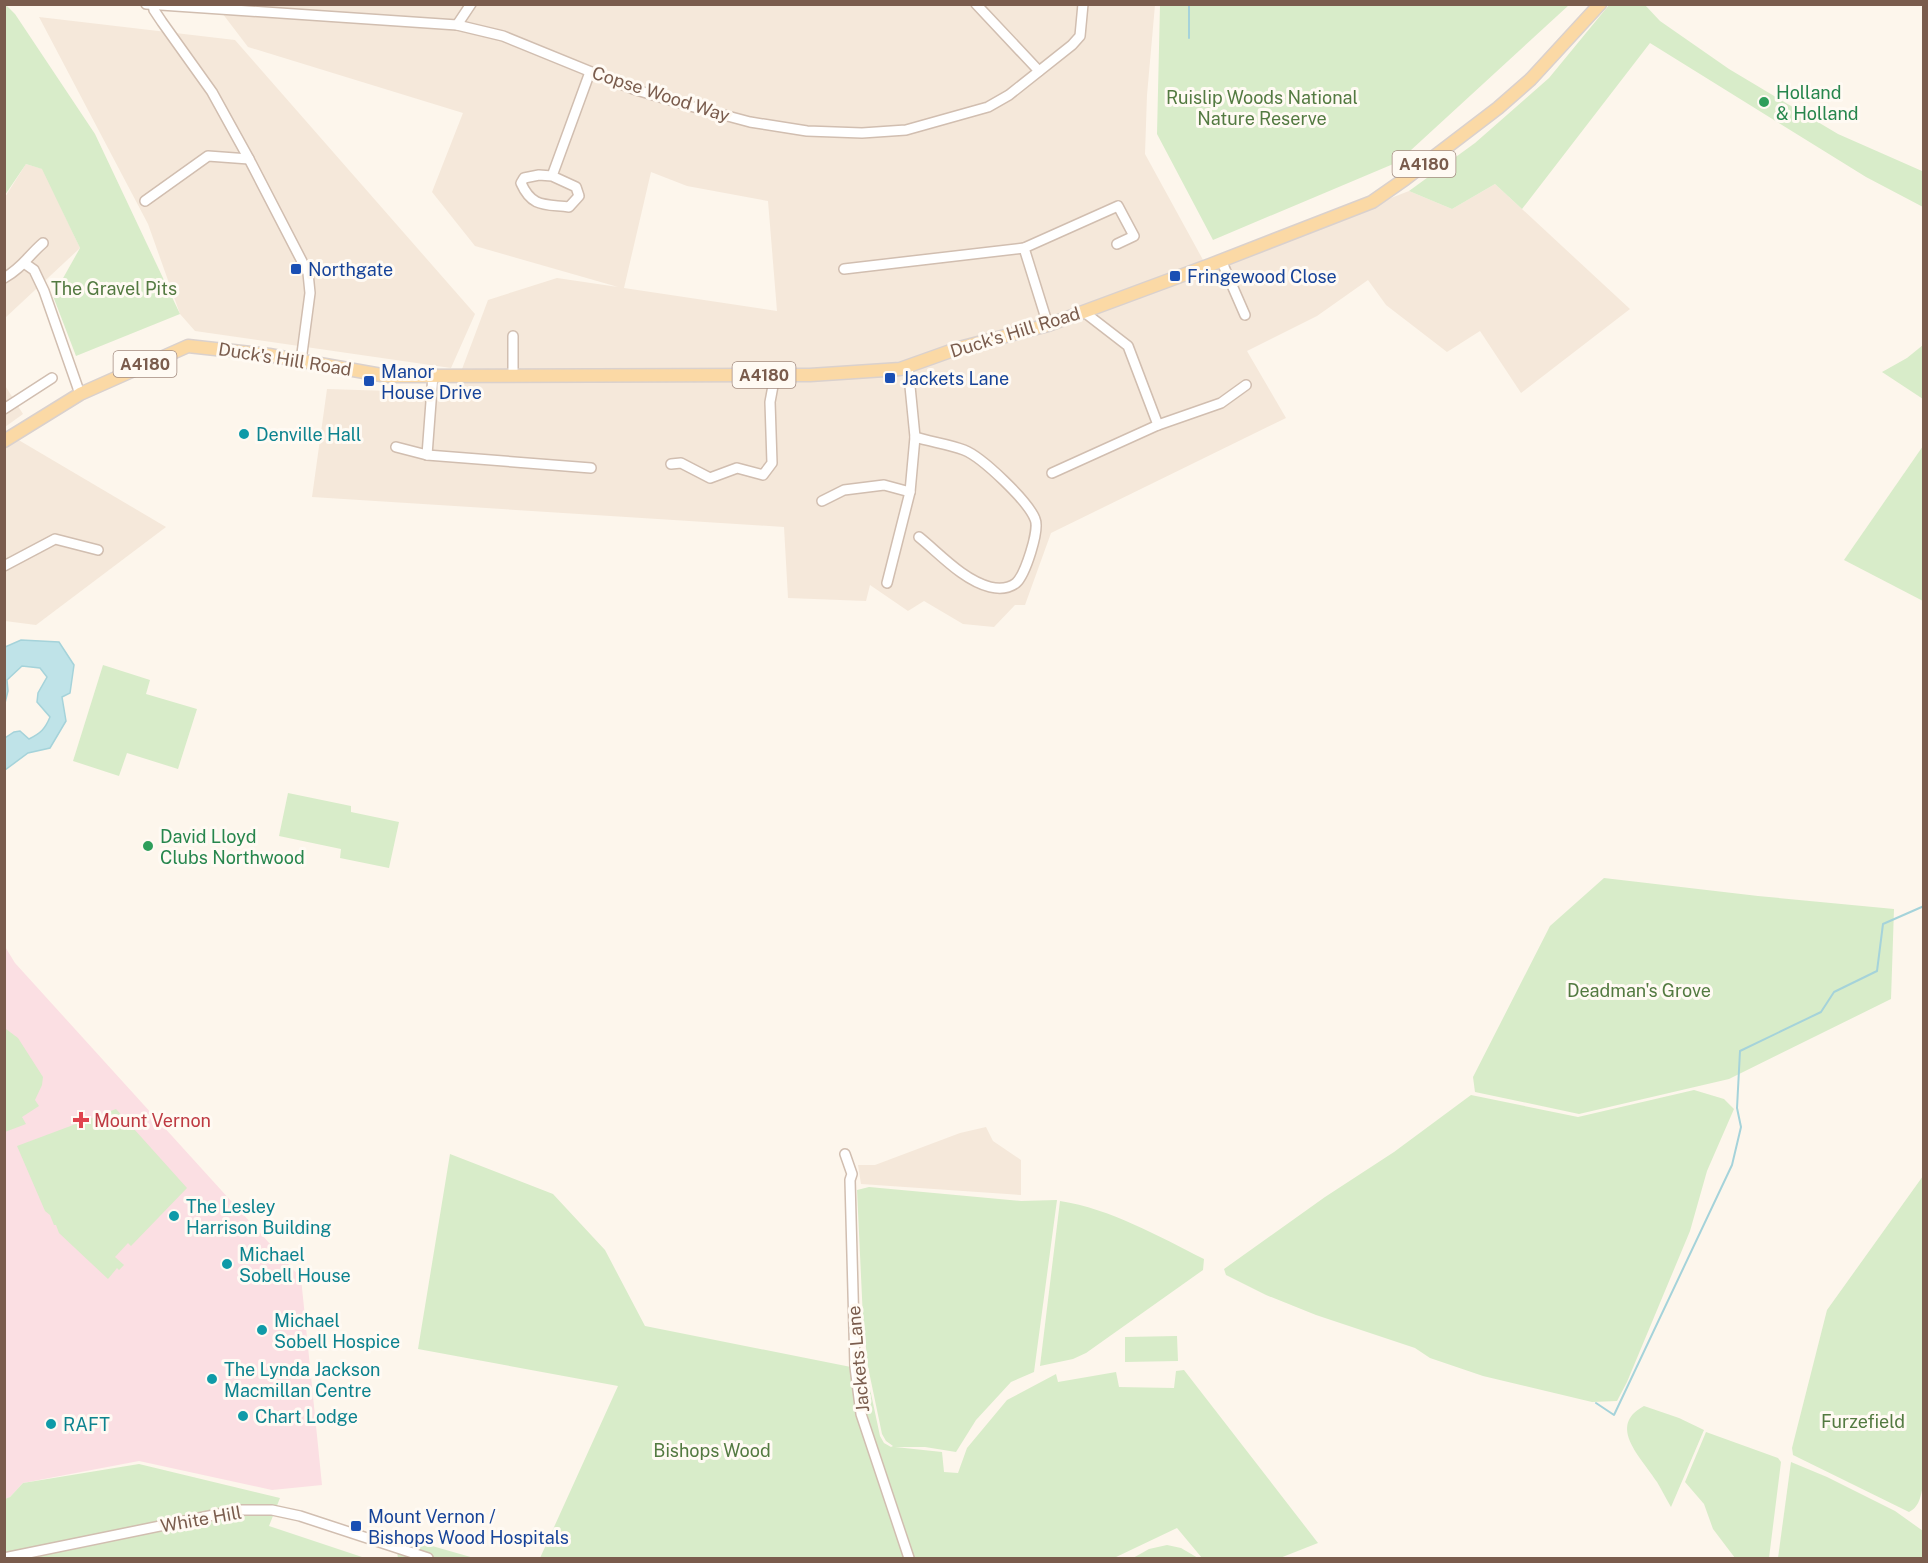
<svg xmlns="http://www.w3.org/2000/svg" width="1928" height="1563" font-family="'Public Sans',sans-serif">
<rect width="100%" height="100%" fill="#fdf6ec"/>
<g fill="#f5e8da" fill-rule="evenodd">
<path d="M216,5H1155L1147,95L1145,154L1208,269L1409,191L1452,209L1495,184L1630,309L1521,393L1480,331L1447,352L1386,305L1368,280L1317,316L1247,351L1286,418L1051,533L1025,605H1015L994,627L963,624L924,601L908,611L870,585L866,601L788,598L784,527L312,497L327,389L453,393L488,300L557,278L618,287L475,246L432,192L463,113L248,47ZM651,172L687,186L768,201L777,311L624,288Z"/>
<polygon points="39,17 235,40 475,314 451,368 195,331 180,314 148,224"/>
<polygon points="26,164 43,169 80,248 5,318 5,197"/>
<polygon points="4,384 23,414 5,427 4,427"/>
<polygon points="5,432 166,527 36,625 5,621"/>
<polygon points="986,1127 993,1141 1021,1160 1021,1195 861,1184 858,1165 875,1165 960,1133"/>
</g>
<polygon fill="#fbdfe3" points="4,945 15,963 301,1278 322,1485 272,1490 139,1461 23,1483 10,1497 5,1499"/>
<g fill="#d8ecc9">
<polygon points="6,5 15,14 95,134 180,314 76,356 53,296 80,248 42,169 26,164 5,195"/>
<polygon points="1160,5 1160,4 1569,5 1398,162 1213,240 1157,134"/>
<polygon points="1609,5 1645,5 1660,21 1729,69 1838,134 1922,171 1923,169 1923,207 1866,177 1650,43 1522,209 1495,184 1452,209 1409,191 1475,143 1549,78"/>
<polygon points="1923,345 1923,399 1882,372 1907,358"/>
<polygon points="1923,446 1923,601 1844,560"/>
<polygon points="103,665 150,680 146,694 197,709 178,769 127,753 119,776 73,761"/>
<polygon points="288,793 351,806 351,812 399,822 389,868 340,858 341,849 279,836"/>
<polygon points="1604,878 1758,896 1894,909 1891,999 1729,1079 1579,1114 1475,1092 1473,1077 1550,926"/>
<polygon points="6,1029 18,1038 43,1077 42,1085 35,1100 39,1106 22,1117 26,1124 5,1132 4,1038"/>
<polygon points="1694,1090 1724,1099 1734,1109 1707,1171 1690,1231 1627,1382 1617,1401 1592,1402 1483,1376 1430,1358 1415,1348 1316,1315 1266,1295 1226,1275 1224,1269 1325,1197 1394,1152 1471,1095 1578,1117"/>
<polygon points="116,1109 187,1188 131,1246 128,1243 115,1257 124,1265 119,1270 117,1268 108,1279 59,1233 56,1225 54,1225 50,1215 45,1211 17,1146"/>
<polygon points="450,1154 553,1194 605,1250 645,1326 866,1370 880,1436 884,1443 891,1447 893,1446 886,1441 882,1434 868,1367 863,1319 857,1190 869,1187 1021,1201 1057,1200 1034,1372 1011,1382 976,1420 956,1452 925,1447 895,1447 942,1452 944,1472 958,1473 967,1448 1007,1400 1056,1374 1058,1382 1116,1372 1119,1387 1174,1388 1176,1371 1184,1370 1318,1543 1280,1558 1202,1558 1177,1528 1114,1558 540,1558 618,1386 418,1349"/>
<path d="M1923,1176L1924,1480C1921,1493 1921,1506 1909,1512L1793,1455L1792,1448L1827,1310Z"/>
<path d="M1060,1201C1111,1209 1158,1236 1204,1259L1203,1270L1086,1353L1073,1359L1040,1366Z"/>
<polygon points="1177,1336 1178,1361 1125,1362 1125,1337"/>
<path d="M1644,1406L1679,1418L1704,1430L1671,1507C1666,1499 1662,1490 1657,1482C1642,1458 1606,1426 1644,1406Z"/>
<polygon points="1706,1432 1778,1458 1781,1462 1769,1558 1735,1558 1713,1529 1704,1504 1685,1482"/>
<polygon points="1791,1462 1827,1477 1895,1511 1923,1531 1923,1558 1778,1558"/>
<polygon points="139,1464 280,1498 269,1526 365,1558 5,1558 5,1499 10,1497 23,1483"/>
<polygon points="394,1535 474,1558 398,1558"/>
<polygon points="1167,1545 1181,1548 1198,1558 1133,1558 1149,1549"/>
</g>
<path fill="#bfe3e8" stroke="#a5d3da" stroke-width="1.5" d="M21,640L59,642L74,665L70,693L62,697L66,721L50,748L28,753L5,770V738L14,732L20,731L29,739C41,733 45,729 50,717L37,702L38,693L47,677L40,668L22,666L7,680L8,691L5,703V647Z"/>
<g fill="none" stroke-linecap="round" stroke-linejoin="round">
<g stroke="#a5d3da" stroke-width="2">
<polyline points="1189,4 1189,38"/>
<polyline points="1596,1403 1614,1415 1732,1165 1741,1127 1737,1108 1740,1051 1821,1012 1834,992 1877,971 1883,924 1924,906"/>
</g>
<defs>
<g id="minor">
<polyline points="146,4 457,25 503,36 633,89 690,106 750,122 807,131 862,133 906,130 988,107 1009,95 1072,45 1080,36 1083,4"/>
<polyline points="153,4 154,10 162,22 212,92 249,159 308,273 310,293 301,361"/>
<polyline points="976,4 1039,71"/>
<polyline points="457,25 471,4"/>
<path d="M552,176L576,187L579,196L569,207C545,204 532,208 521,183L524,178L539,175L552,176L590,72"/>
<polyline points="145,201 208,156 249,159"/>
<polyline points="1024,248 1048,325"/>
<polyline points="1221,260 1245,315"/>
<polyline points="24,263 34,270 44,291 80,394"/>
<polyline points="844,269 1024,248 1118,206 1134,236 1117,244"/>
<path d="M4,278C22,268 28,256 43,243"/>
<polyline points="1084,312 1128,346 1158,425"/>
<polyline points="513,336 513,375"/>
<polyline points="4,409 52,378"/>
<path d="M915,437C931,442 949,444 964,450C982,457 1028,501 1035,519C1040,530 1025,575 1016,583C1008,589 998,589 990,587C963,580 940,554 919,537"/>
<polyline points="396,447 427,455 591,468"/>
<polyline points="427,455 433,375"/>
<polyline points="671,464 681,463 710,478 737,468 763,475 772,463 770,402 775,375"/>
<polyline points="1052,473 1158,425 1221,403 1246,385"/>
<polyline points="822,501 844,490 884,485 910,492"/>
<polyline points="4,566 55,539 98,550"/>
<polyline points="887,583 910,492 915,437 908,366"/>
<polyline points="845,1154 852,1174 850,1180 855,1367 861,1414 909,1558"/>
<polyline points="4,1558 238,1510 272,1510 300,1516 428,1558"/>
</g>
<polyline id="major" points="4,441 80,394 188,346 269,355 387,376 810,375 900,369 959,348 1048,325 1210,265 1372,202 1405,179 1498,108 1531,79 1600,4"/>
</defs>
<use href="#minor" stroke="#d1beb0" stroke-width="12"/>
<use href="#major" stroke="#dad1cd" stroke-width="15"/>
<use href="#minor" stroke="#fff" stroke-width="9"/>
<use href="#major" stroke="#fbd9a5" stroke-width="12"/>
</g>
<g fill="#2e9e5b" stroke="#fffaf3" stroke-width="2">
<circle cx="1764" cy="102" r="6"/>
<circle cx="148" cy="846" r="6"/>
</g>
<g fill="#1a4fb4" stroke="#fffaf3" stroke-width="2">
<rect x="290" y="263" width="12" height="12" rx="3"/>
<rect x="1169" y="270" width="12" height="12" rx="3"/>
<rect x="884" y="372" width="12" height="12" rx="3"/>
<rect x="363" y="375" width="12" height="12" rx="3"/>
<rect x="350" y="1520" width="12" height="12" rx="3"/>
</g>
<g fill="#0f9aa8" stroke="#fffaf3" stroke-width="2">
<circle cx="244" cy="434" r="6"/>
<circle cx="174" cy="1216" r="6"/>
<circle cx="227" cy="1264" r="6"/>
<circle cx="262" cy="1330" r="6"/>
<circle cx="212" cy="1379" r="6"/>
<circle cx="243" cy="1416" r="6"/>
<circle cx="51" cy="1424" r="6"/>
</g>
<path fill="#e0444e" stroke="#fffaf3" stroke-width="2" d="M78 1111h6v6h6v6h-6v6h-6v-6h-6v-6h6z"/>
<g text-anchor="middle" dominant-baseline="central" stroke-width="6" stroke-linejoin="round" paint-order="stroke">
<g fill="#fffaf3" stroke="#a28b7f" stroke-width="1.5">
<rect x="1392.5" y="151" width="63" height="26" rx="4.5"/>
<rect x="113.5" y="351" width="63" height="26" rx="4.5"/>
<rect x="732.5" y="362" width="63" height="26" rx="4.5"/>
</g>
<g font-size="16" font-weight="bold" fill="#7a5c4d">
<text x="1424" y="164">A4180</text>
<text x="145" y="364">A4180</text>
<text x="764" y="375">A4180</text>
</g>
<g font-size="18" fill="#27864d" stroke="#fffaf3" text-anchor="start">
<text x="1776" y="92">Holland<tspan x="1776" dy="21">&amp; Holland</tspan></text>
<text x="160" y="836">David Lloyd<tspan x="160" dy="21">Clubs Northwood</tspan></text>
</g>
<g font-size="18" fill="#7a5c4d" stroke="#fffaf3">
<text transform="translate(661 94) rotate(18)">Copse Wood Way</text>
<text transform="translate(1015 332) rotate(-17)">Duck's Hill Road</text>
<text transform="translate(285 359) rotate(9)">Duck's Hill Road</text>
<text transform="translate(858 1359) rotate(-95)">Jackets Lane</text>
<text transform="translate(201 1519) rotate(-10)">White Hill</text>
</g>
<g font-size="18" fill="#537a41" stroke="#fffaf3">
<text x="1262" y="97">Ruislip Woods National<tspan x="1262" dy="21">Nature Reserve</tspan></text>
<text x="114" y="288">The Gravel Pits</text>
<text x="1639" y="990">Deadman's Grove</text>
<text x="1863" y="1421">Furzefield</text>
<text x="712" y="1450">Bishops Wood</text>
</g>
<g font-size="18" fill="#164399" stroke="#fffaf3" text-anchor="start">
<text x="308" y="269">Northgate</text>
<text x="1187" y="276">Fringewood Close</text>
<text x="381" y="371">Manor<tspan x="381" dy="21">House Drive</tspan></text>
<text x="902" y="378">Jackets Lane</text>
<text x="368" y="1516">Mount Vernon /<tspan x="368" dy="21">Bishops Wood Hospitals</tspan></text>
</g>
<g font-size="18" fill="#0d838f" stroke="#fffaf3" text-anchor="start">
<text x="256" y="434">Denville Hall</text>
<text x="186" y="1206">The Lesley<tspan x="186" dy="21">Harrison Building</tspan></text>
<text x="239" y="1254">Michael<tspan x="239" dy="21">Sobell House</tspan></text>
<text x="274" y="1320">Michael<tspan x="274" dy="21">Sobell Hospice</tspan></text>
<text x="224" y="1369">The Lynda Jackson<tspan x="224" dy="21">Macmillan Centre</tspan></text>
<text x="255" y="1416">Chart Lodge</text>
<text x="63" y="1424">RAFT</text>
</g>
<g font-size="18" fill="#be3a42" stroke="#fffaf3" text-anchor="start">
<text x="94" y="1120">Mount Vernon</text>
</g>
</g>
<rect width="1928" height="1563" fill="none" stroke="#7a5c4d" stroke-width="12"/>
</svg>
